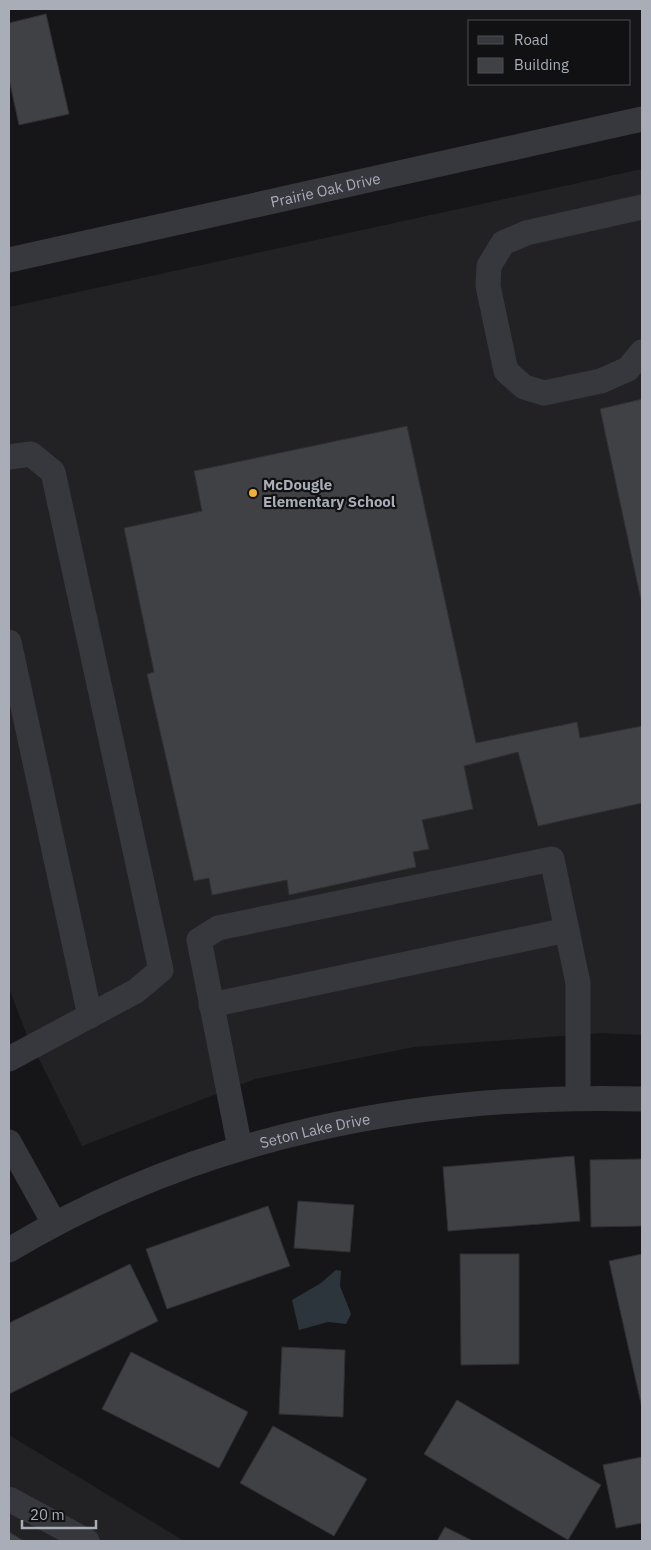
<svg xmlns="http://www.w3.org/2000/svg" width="651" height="1550" font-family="'IBM Plex Sans',sans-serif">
<rect width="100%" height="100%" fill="#161618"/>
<g fill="#222225">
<polygon points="642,169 642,1035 602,1033 414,1047 255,1079 82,1146 26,1033 9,988 9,307"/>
<polygon points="9,1435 184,1541 9,1541"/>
</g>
<polygon fill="#2c353c" points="336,1270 341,1271 340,1286 351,1314 346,1324 328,1322 299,1330 292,1300 321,1283"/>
<g fill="#404145" stroke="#303034">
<polygon points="46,14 69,114 19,125 9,79 9,23"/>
<polygon points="642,399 642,605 600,409"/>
<polygon points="407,426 476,743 577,722 580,738 642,726 642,803 538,826 518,752 464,766 473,809 422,820 429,849 413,852 416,867 289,895 287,880 212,895 209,878 194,881 147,674 154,672 124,528 202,511 194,471"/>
<polygon points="574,1156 580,1221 448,1231 443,1167"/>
<polygon points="642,1159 642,1226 591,1227 590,1160"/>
<polygon points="298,1201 354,1205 350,1252 294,1248"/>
<polygon points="268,1206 290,1266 167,1309 146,1249"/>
<polygon points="460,1254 519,1254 519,1364 461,1365"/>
<polygon points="642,1254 642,1408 609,1261"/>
<polygon points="130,1264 158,1321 9,1394 9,1323"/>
<polygon points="282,1347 345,1350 343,1417 279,1414"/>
<polygon points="131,1352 248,1412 219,1468 102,1409"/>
<polygon points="457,1400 601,1485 568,1540 424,1454"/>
<polygon points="273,1426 367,1479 334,1536 240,1483"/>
<polygon points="642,1457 642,1523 616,1528 603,1465"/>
<polygon points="445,1527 473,1541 437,1541"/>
<polygon points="9,1532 24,1541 9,1541"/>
</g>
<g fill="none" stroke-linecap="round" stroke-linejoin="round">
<g stroke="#37383d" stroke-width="25">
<polyline points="642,207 526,233 503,243 489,266 488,286 506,371 524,387 544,393 601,381 628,369 642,352"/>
<path id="s1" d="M9,260L642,119"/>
<polyline points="9,457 31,454 53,472 161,970 136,991 9,1059"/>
<polyline points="9,642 90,1016"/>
<polyline points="211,1005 567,930"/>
<polyline points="9,1142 54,1223"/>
<polyline points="240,1148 199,940 218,928 552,859 578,983 578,1097"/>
<path id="s2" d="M9,1250C201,1135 420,1093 642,1099"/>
<polyline points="9,1499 87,1541"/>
</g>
</g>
<circle fill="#f2b134" stroke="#111113" stroke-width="2" cx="253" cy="493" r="5"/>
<g text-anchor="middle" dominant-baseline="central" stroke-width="4.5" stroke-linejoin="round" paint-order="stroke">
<g font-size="15" fill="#a8adb8" stroke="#111113">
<text stroke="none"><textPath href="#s1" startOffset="324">Prairie Oak Drive</textPath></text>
<text stroke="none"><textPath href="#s2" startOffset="330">Seton Lake Drive</textPath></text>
</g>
<g font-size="15" font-weight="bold" fill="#a8adb8" stroke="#111113" text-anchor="start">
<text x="263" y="484">McDougle<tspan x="263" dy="17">Elementary School</tspan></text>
</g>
</g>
<rect width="651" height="1550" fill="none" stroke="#a8adb8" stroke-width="20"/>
<rect x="468" y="20" width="162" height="65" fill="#111113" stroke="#4d4f55"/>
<rect x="478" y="36" width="25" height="8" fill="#37383d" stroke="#4d4f55"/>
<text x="514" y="45" font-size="15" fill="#a8adb8">Road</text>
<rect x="478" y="58" width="25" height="15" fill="#404145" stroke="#4d4f55"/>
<text x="514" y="70" font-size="15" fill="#a8adb8">Building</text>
<path d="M22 1520v8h74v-8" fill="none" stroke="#a8adb8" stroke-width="2.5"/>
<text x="30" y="1520" font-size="15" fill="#a8adb8" stroke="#111113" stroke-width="4" paint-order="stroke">20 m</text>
</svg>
